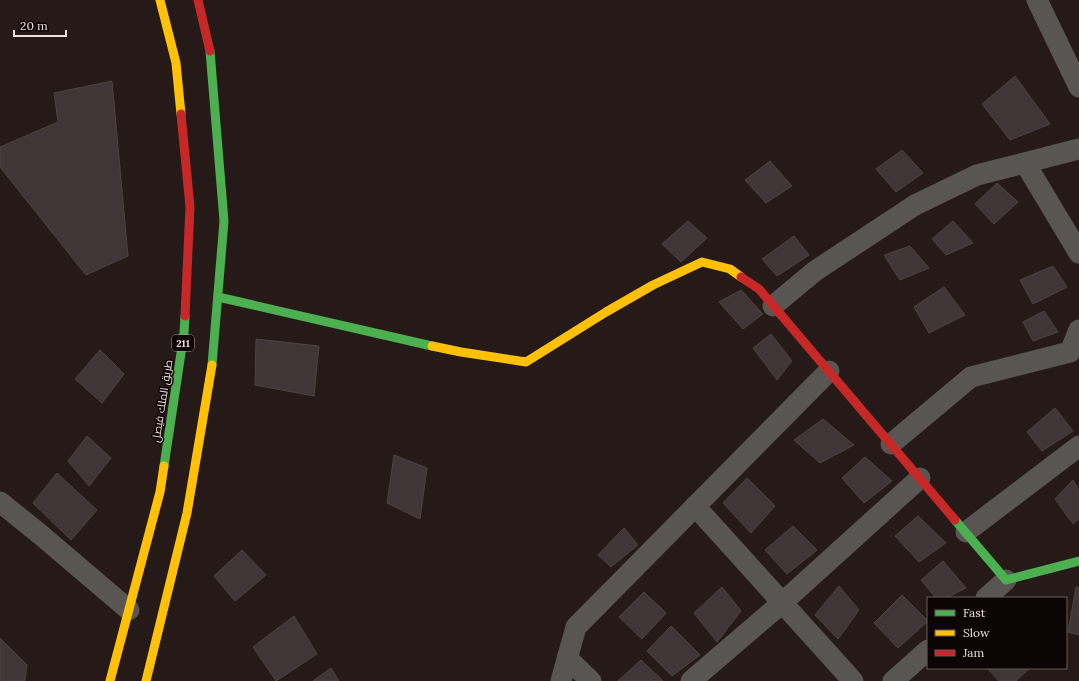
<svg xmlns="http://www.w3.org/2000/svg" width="1079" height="681" font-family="Lora,Cairo,serif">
<rect width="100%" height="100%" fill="#261a19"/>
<g fill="#413637" stroke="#4d4343">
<polygon points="1015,76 1050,124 1010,140 982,104"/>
<polygon points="112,81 128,256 86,275 0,167 0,147 58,122 54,93"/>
<polygon points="902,150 923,173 896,192 876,169"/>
<polygon points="770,161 792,186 766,203 745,180"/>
<polygon points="997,183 1018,202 994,224 975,204"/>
<polygon points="688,221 707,238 681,262 662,244"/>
<polygon points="953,221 973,243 946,255 932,239"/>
<polygon points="794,236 809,255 777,276 762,259"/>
<polygon points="910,246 929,268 900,280 884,255"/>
<polygon points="1053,266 1067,287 1033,304 1020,280"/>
<polygon points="944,287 965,315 929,333 914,307"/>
<polygon points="741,290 763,314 743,329 719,302"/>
<polygon points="1044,311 1058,332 1033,341 1023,322"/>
<polygon points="771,334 792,361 777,380 753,348"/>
<polygon points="256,339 319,346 314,396 255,385"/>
<polygon points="100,350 124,374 102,403 75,379"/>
<polygon points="1055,408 1073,431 1042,451 1027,432"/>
<polygon points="823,419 854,445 820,463 794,440"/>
<polygon points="87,436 111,458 89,486 68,461"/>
<polygon points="394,455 427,468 420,519 387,503"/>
<polygon points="865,457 892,481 864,503 842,478"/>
<polygon points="57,473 97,510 71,540 33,503"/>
<polygon points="747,478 775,506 751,533 723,503"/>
<polygon points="1073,480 1079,490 1079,519 1073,524 1055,499"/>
<polygon points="918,516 946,543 919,562 895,536"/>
<polygon points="793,526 817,550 787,574 765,550"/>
<polygon points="624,528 638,545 611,567 598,555"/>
<polygon points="242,550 266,575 235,601 214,576"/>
<polygon points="943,561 966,588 946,598 936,598 921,580"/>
<polygon points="839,586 859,610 838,639 815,615"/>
<polygon points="722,587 741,611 717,642 694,613"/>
<polygon points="1076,587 1079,588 1079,635 1068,632"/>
<polygon points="644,592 666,613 642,639 619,617"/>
<polygon points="902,595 928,621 898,648 874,623"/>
<polygon points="294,616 317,654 276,681 253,647"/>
<polygon points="671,626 700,655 672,676 647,651"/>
<polygon points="0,638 27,665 25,681 0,681"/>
<polygon points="641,660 663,681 618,681"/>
<polygon points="331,668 339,681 313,681"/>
<polygon points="987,668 1030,668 1016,681 999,681"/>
</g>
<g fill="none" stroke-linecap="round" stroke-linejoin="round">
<g stroke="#595553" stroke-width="21">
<polyline points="1037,0 1079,87"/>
<polyline points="1025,163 1079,253"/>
<polyline points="773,306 815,271 915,205 977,175 1079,149"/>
<polyline points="891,444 971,377 1070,352 1079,330"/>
<polyline points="0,502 41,535 129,610"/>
<polyline points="695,506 853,681"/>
<polyline points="966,532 1079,446"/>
<polyline points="986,598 1006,580"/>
<polyline points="567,658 591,681"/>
<polyline points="561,681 576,627 829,371"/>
<polyline points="691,681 782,603 920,478"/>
<polyline points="893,681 928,650"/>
</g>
<g stroke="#4caf50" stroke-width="9">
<polyline points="210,51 224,221 212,365"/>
<polyline points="218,297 432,346"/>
<polyline points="164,466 184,333 185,316"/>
<polyline points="955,520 1006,580 1079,561"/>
</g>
<g stroke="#ffc107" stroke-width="9">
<polyline points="160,0 176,63 181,114"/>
<polyline points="432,346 461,352 526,362 606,312 653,285 702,262 730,269 741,277"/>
<polyline points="110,681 160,492 164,466"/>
<polyline points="146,681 187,513 212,365"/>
</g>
<g stroke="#c62828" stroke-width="9">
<polyline points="198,0 210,51"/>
<polyline points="181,114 190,207 185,316"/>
<polyline points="741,277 759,289 955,520"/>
</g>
</g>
<g text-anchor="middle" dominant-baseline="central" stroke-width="3" stroke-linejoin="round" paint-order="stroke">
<rect fill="#0d0505" stroke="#aa9e9c" stroke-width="1" x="172" y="335" width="22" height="16" rx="3"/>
<g font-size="10" font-weight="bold" fill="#eedfdd">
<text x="183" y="343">211</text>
</g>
<g font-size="11" fill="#eedfdd" stroke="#0d0505">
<text transform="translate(162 401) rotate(-81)">طريق الملك فيصل</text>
</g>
</g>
<rect x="927" y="597" width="140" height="72" fill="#0d0505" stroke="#675c5b"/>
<rect x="935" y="610" width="20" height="6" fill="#4caf50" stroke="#675c5b"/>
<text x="963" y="617" font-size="12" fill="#eedfdd">Fast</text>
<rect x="935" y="630" width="20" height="6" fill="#ffc107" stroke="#675c5b"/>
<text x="963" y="637" font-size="12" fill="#eedfdd">Slow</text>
<rect x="935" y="650" width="20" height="6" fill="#c62828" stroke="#675c5b"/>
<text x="963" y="657" font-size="12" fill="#eedfdd">Jam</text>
<path d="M14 30v6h52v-6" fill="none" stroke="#eedfdd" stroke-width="2"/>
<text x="20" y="30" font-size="12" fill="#eedfdd" stroke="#0d0505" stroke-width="3" paint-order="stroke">20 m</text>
</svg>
